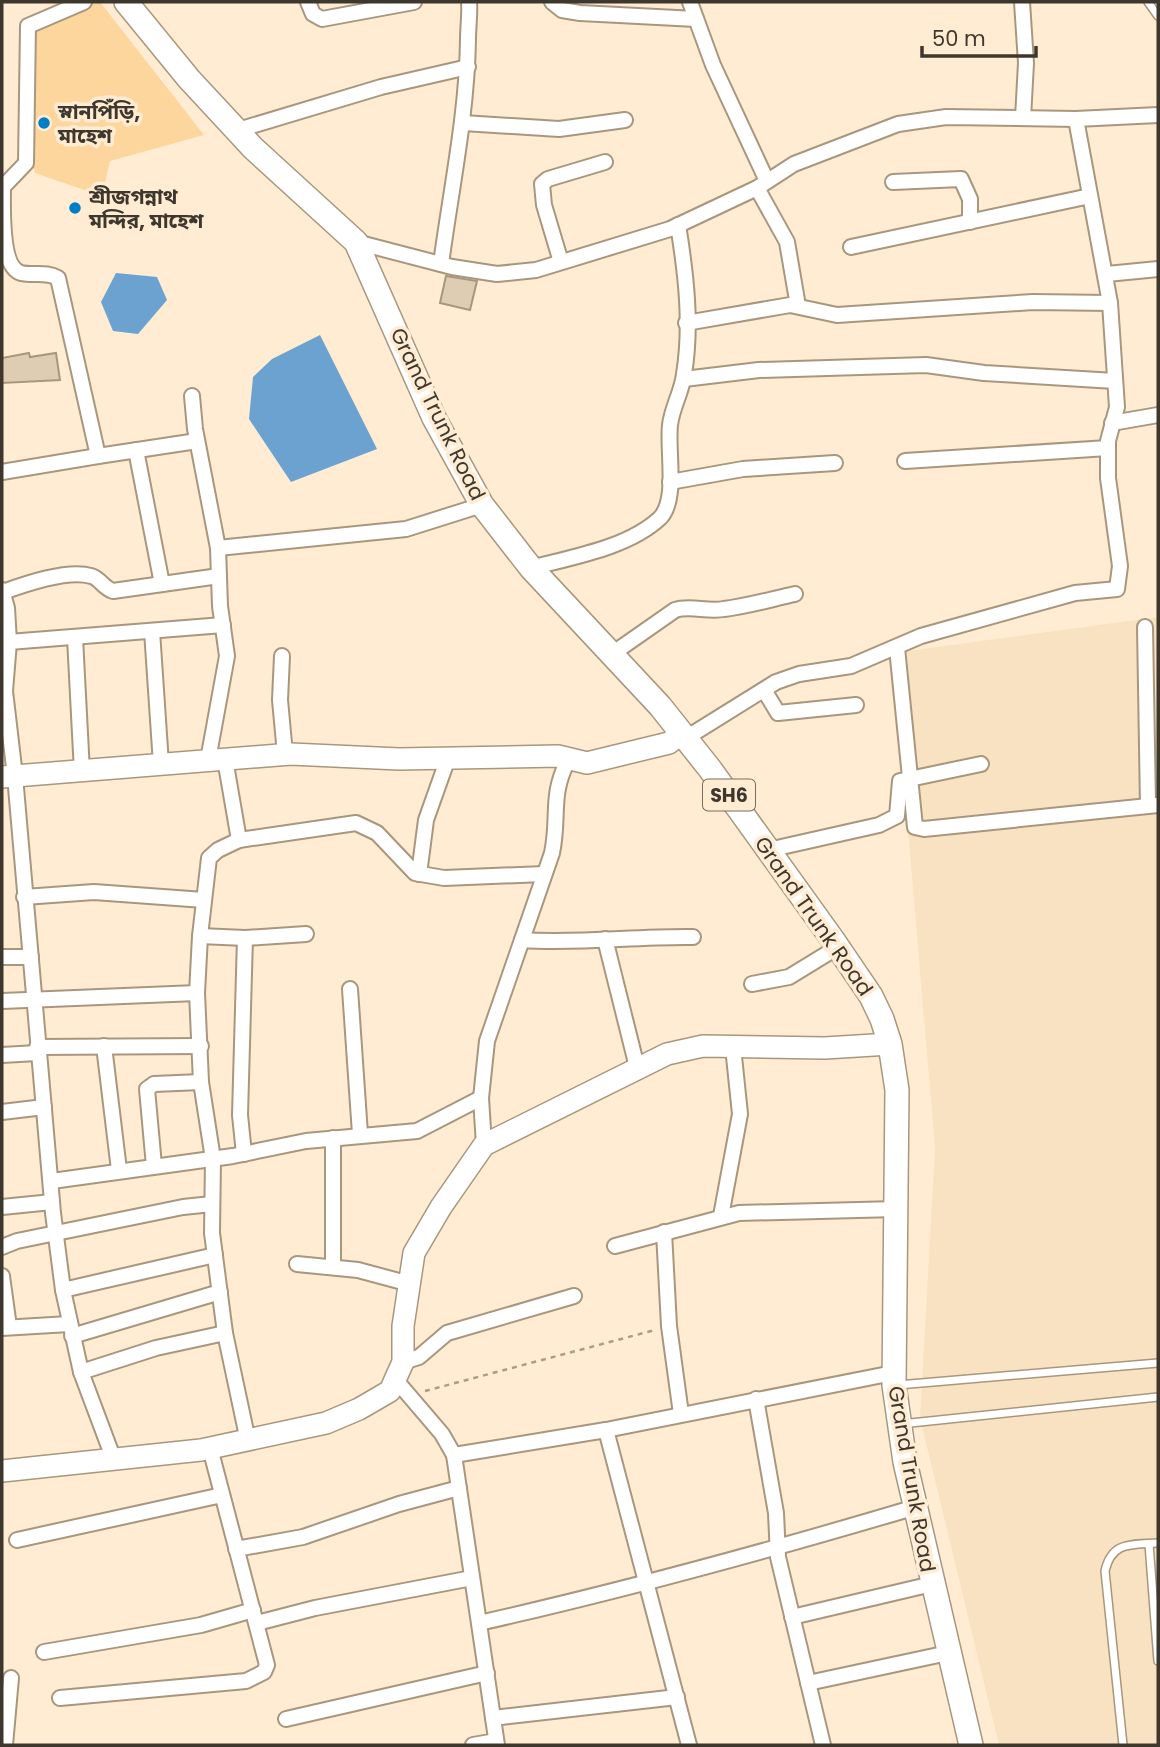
<svg xmlns="http://www.w3.org/2000/svg" width="1160" height="1747" font-family="Poppins,'Noto Sans Bengali',sans-serif">
<rect width="100%" height="100%" fill="#ffecd2"/>
<polygon fill="#f9e2c1" points="1158,617 1158,1745 999,1745 920,1418 935,1148 893,653"/>
<polygon fill="#fdd69e" points="82,2 100,2 204,135 110,161 102,196 35,173 27,148 28,32"/>
<g fill="#6ba2d0">
<polygon points="116,273 157,277 167,300 138,334 113,331 101,302"/>
<polygon points="320,335 377,449 291,482 249,419 253,377 272,359"/>
</g>
<g fill="#dfcdb3" stroke="#a8977f" stroke-width="2">
<polygon points="446,276 477,281 470,310 440,303"/>
<polygon points="29,353 30,357 56,353 60,380 2,383 2,358"/>
</g>
<g fill="none" stroke-linecap="round" stroke-linejoin="round">
<defs>
<g id="lane">
<polyline points="1148,2 1158,16"/>
<polyline points="898,1385 1158,1363"/>
<polyline points="901,1424 1158,1397"/>
<polyline points="1149,1544 1158,1661"/>
<path d="M1123,1745L1105,1571C1112,1541 1131,1545 1158,1543"/>
</g>
<g id="street">
<polyline points="308,2 313,14 322,19 414,2"/>
<polyline points="552,2 562,10 580,13 696,19"/>
<polyline points="690,2 713,65 767,181"/>
<polyline points="1022,2 1026,63 1023,118"/>
<polyline points="463,123 559,129 625,120"/>
<polyline points="238,130 381,87 468,67"/>
<polyline points="893,182 961,179 970,199 970,222"/>
<polyline points="757,188 787,242 798,306"/>
<polyline points="356,242 452,267 497,274 536,270 670,229 757,188 794,164 898,124 946,117 1076,119"/>
<polyline points="851,247 1090,196"/>
<polyline points="561,262 544,205 542,184 548,179 605,162"/>
<path d="M441,264C451,189 467,115 468,39C468,27 470,14 469,2"/>
<polyline points="1107,274 1158,269"/>
<polyline points="686,323 790,305 837,315 1033,302 1110,303"/>
<polyline points="684,379 759,370 926,365 984,373 1115,381"/>
<polyline points="192,396 195,429 218,548 220,606 227,656 208,760"/>
<polyline points="1112,423 1158,415"/>
<polyline points="136,450 162,584"/>
<polyline points="98,456 197,441"/>
<polyline points="905,461 1108,448"/>
<path d="M2,472L98,456L58,278C46,271 34,276 21,273C0,267 3,208 3,187L26,163L28,26L84,2"/>
<polyline points="670,482 743,469 835,463"/>
<polyline points="218,548 406,529 482,505"/>
<path d="M531,568C572,557 628,548 660,518C678,500 667,451 670,425C672,407 682,392 684,374C692,325 686,274 678,225"/>
<polyline points="2,590 7,608 9,642 5,691 15,776 53,1213 63,1290 81,1372 114,1460"/>
<path d="M3,592C25,584 68,569 91,576C100,578 103,588 113,591L219,576"/>
<polyline points="1145,627 1148,806"/>
<polyline points="152,631 161,764"/>
<polyline points="75,638 82,772"/>
<polyline points="9,642 223,625"/>
<polyline points="897,648 915,827 924,829 1158,805"/>
<path d="M612,654L675,610C690,605 707,612 724,609C748,606 772,599 795,594"/>
<polyline points="282,656 280,700 285,754"/>
<polyline points="764,690 778,713 856,705"/>
<polyline points="686,738 776,682 799,674 851,666 921,636 1075,593 1117,589 1120,566 1108,478 1108,441 1117,407 1110,303 1076,119 1158,115"/>
<polyline points="225,759 239,840 356,823 377,833 415,873 444,878 544,874"/>
<polyline points="239,840 218,850 209,858 200,936 197,993 201,1082 213,1159 212,1233 225,1333 248,1441"/>
<polyline points="768,850 879,825 897,816 900,781 981,764"/>
<polyline points="419,874 426,820 448,758"/>
<polyline points="24,897 94,892 204,900"/>
<polyline points="200,936 245,938 306,934"/>
<polyline points="605,939 637,1067"/>
<path d="M522,940C579,944 636,936 693,937"/>
<polyline points="2,957 31,957"/>
<polyline points="752,984 789,977 838,947"/>
<polyline points="350,989 360,1134"/>
<polyline points="2,1001 197,993"/>
<polyline points="104,1046 119,1170"/>
<polyline points="37,1047 201,1046"/>
<polyline points="2,1055 37,1053"/>
<polyline points="2,1112 44,1107"/>
<polyline points="333,1138 333,1267"/>
<path d="M484,1145L481,1098L487,1041L552,853C560,814 549,797 569,758"/>
<polyline points="244,1154 240,1115 245,938"/>
<polyline points="154,1166 147,1089 154,1084 201,1082"/>
<polyline points="52,1181 233,1156 306,1141 417,1131 481,1098"/>
<polyline points="2,1207 52,1202"/>
<polyline points="721,1216 740,1114 733,1047"/>
<polyline points="664,1232 669,1326 681,1414"/>
<polyline points="615,1246 739,1213 897,1209"/>
<polyline points="2,1247 17,1241 183,1207 212,1204"/>
<polyline points="297,1264 358,1270 410,1284"/>
<polyline points="2,1276 9,1327"/>
<polyline points="63,1290 215,1255"/>
<polyline points="2,1328 69,1324"/>
<polyline points="72,1336 220,1292"/>
<polyline points="403,1362 419,1357 447,1333 574,1296"/>
<polyline points="81,1372 156,1348 225,1333"/>
<polyline points="395,1379 442,1434 454,1455 606,1430 893,1373"/>
<polyline points="756,1399 776,1513 778,1557 823,1745"/>
<polyline points="606,1430 689,1745"/>
<polyline points="454,1455 497,1745"/>
<polyline points="17,1540 222,1495"/>
<polyline points="236,1549 303,1537 399,1504 459,1488"/>
<polyline points="792,1617 932,1584"/>
<polyline points="257,1623 315,1608 472,1578"/>
<path d="M479,1623C626,1590 771,1550 916,1507"/>
<polyline points="44,1652 201,1625 253,1610"/>
<polyline points="808,1683 948,1653"/>
<polyline points="60,1698 246,1681 264,1672 267,1665 210,1448"/>
<polyline points="493,1718 677,1697"/>
<polyline points="286,1719 487,1673"/>
<polyline points="5,1745 11,1678"/>
<polyline points="473,1745 496,1741"/>
</g>
<g id="secondary">
<polyline points="2,777 291,754 399,759 558,756 587,763 669,743 682,733"/>
<polyline points="2,1471 201,1450 326,1423 359,1409 390,1391 403,1362 403,1326 414,1253 441,1207 484,1145 667,1054 703,1046 825,1048 890,1044"/>
</g>
<polyline id="primary" points="126,2 189,79 253,148 356,242 434,418 482,505 531,568 660,706 710,769 833,940 871,996 882,1019 890,1044 897,1090 894,1385 905,1462 971,1745"/>
</defs>
<use href="#lane" stroke="#a8977e" stroke-width="10"/>
<use href="#street" stroke="#a8977e" stroke-width="18"/>
<use href="#secondary" stroke="#a8977e" stroke-width="24"/>
<use href="#primary" stroke="#a8977e" stroke-width="26"/>
<polyline stroke="#aa9d8a" stroke-width="2.5" stroke-dasharray="5 5" stroke-linecap="butt" points="425,1391 655,1330"/>
<use href="#lane" stroke="#fff" stroke-width="7"/>
<use href="#street" stroke="#fff" stroke-width="14"/>
<use href="#secondary" stroke="#fff" stroke-width="21"/>
<use href="#primary" stroke="#fff" stroke-width="23"/>
</g>
<g fill="#027ec7" stroke="#ffecd2" stroke-width="2.5">
<circle cx="44" cy="123" r="7"/>
<circle cx="75" cy="208" r="7"/>
</g>
<g text-anchor="middle" dominant-baseline="central" stroke-width="7" stroke-linejoin="round" paint-order="stroke">
<rect fill="#ffecd2" stroke="#786d5e" stroke-width="2" x="703" y="779.5" width="52" height="31" rx="5"/>
<g font-size="19" font-weight="bold" fill="#3e372d">
<text x="729" y="795">SH6</text>
</g>
<g font-size="21" font-weight="bold" fill="#3e372d" stroke="#ffecd2" text-anchor="start">
<text x="58" y="111">স্নানপিঁড়ি,<tspan x="58" dy="24">মাহেশ</tspan></text>
<text x="89" y="196">শ্রীজগন্নাথ<tspan x="89" dy="24">মন্দির, মাহেশ</tspan></text>
</g>
<g font-size="21" fill="#3e372d" stroke="#ffecd2">
<text transform="translate(438 414) rotate(64)">Grand Trunk Road</text>
<text transform="translate(814 916) rotate(55)">Grand Trunk Road</text>
<text transform="translate(912 1479) rotate(80)">Grand Trunk Road</text>
</g>
</g>
<rect width="1160" height="1747" fill="none" stroke="#3e372d" stroke-width="7"/>
<path d="M922 46v10h114v-10" fill="none" stroke="#3e372d" stroke-width="3.5"/>
<text x="932" y="46" font-size="21" fill="#3e372d" stroke="#ffecd2" stroke-width="5" paint-order="stroke">50 m</text>
</svg>
